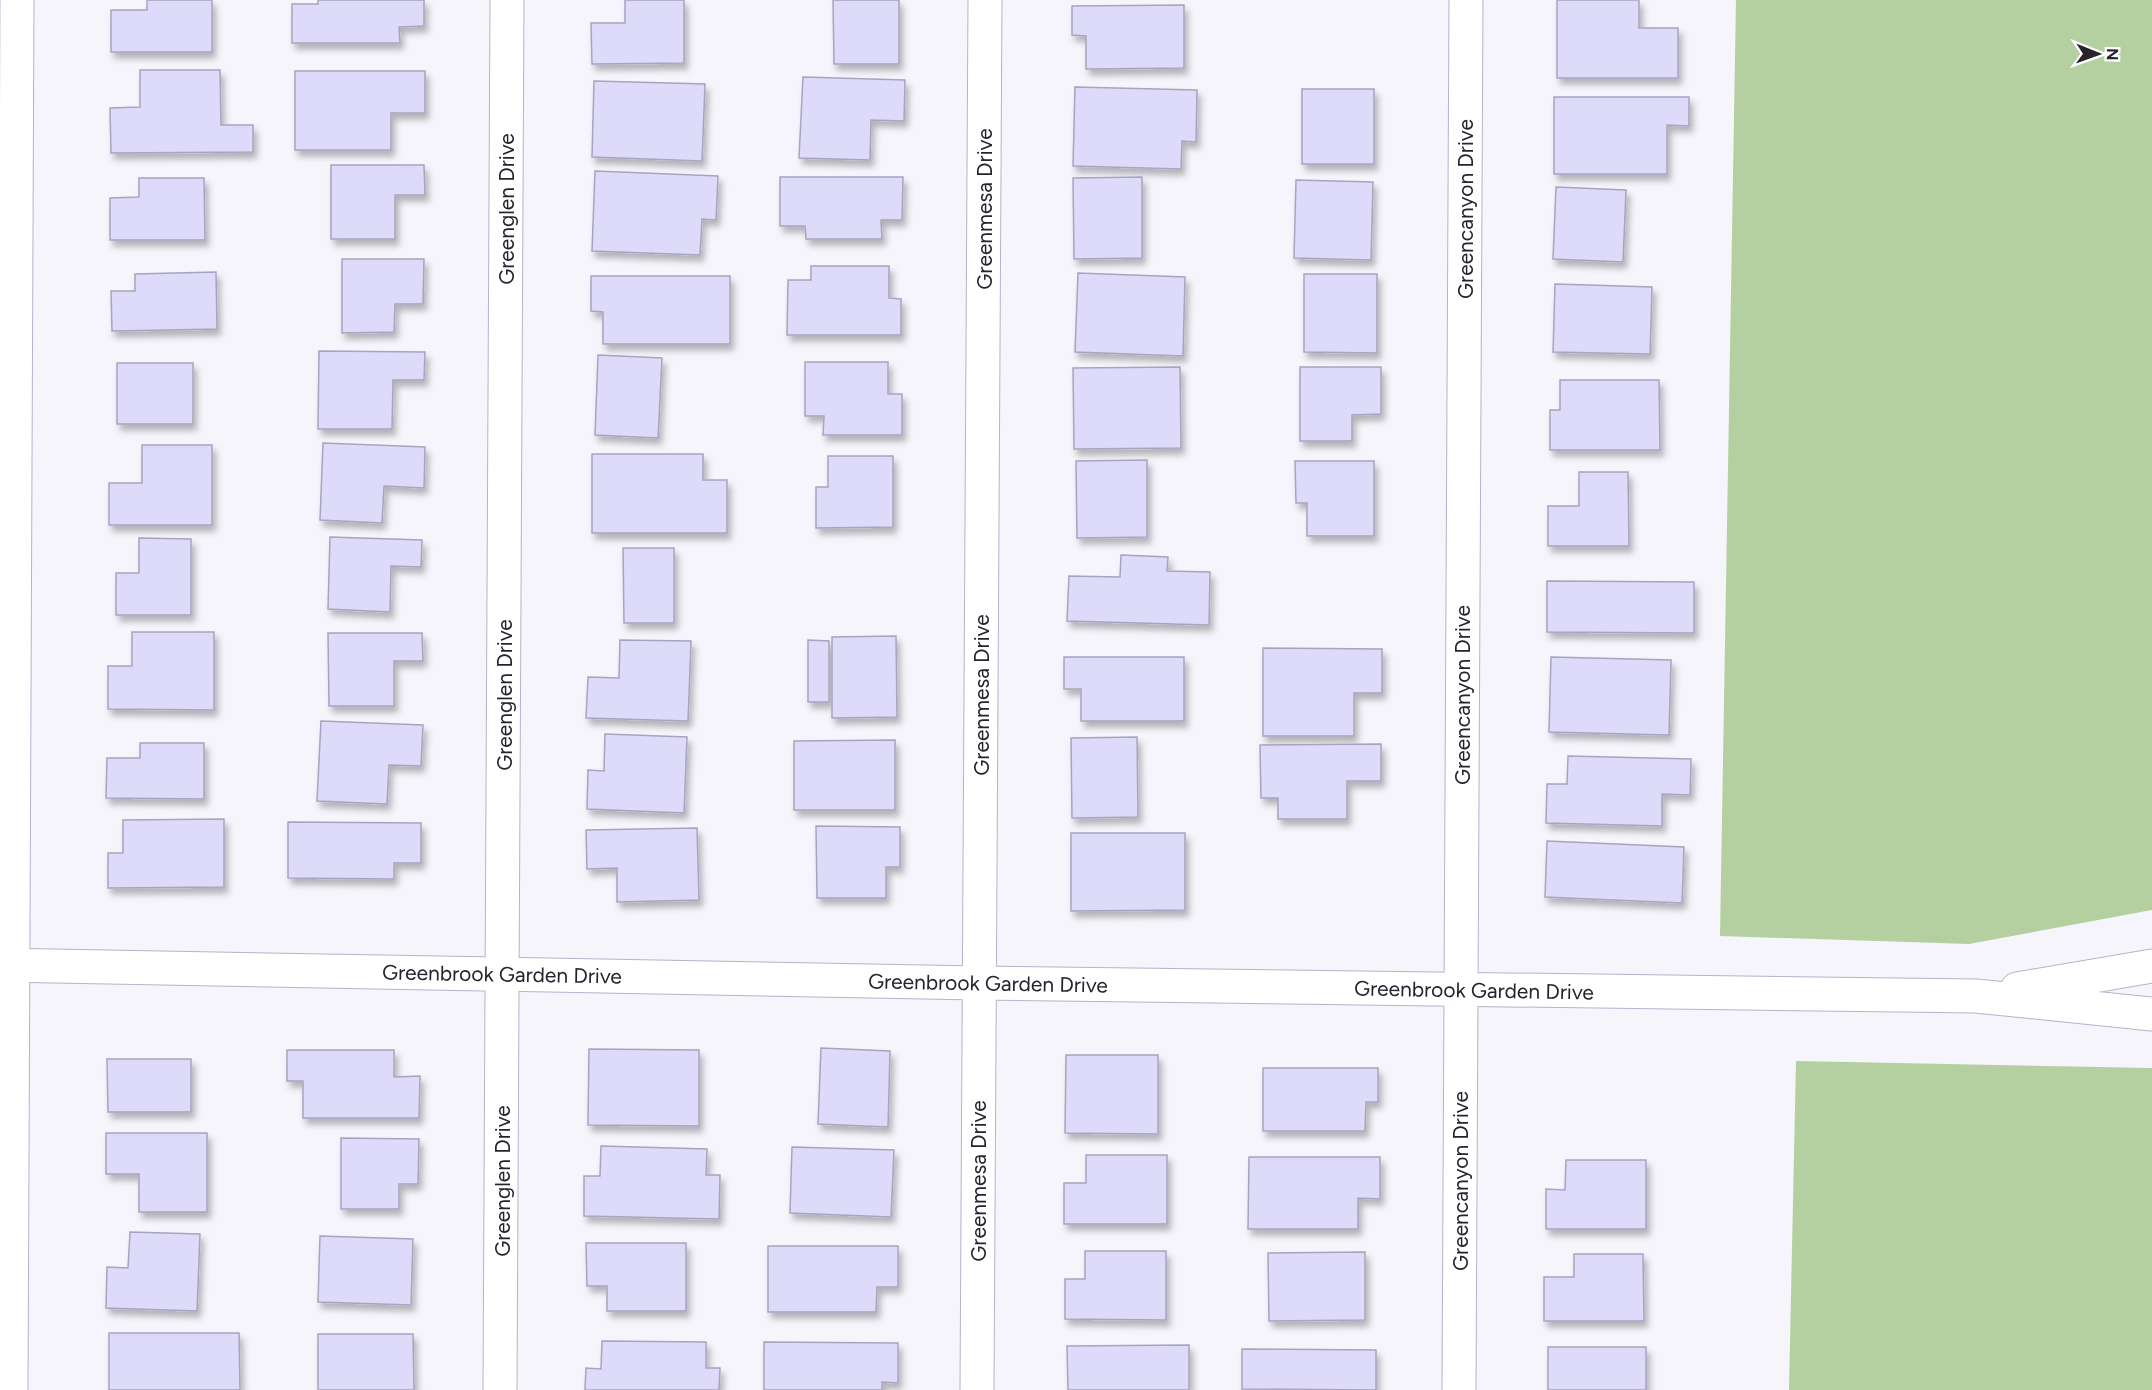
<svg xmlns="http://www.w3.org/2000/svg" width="2152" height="1390" font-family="Figtree,sans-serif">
<defs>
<filter id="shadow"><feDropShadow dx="3.5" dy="6" stdDeviation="3" flood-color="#0004"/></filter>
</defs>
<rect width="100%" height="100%" fill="#f6f5fb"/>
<g fill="#b4d0a0">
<polygon points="1736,0 2152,0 2152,910 1969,944 1720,936"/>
<polygon points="1796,1061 2152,1068 2152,1390 1789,1390"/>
</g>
<g fill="#dedaf9" stroke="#a8a4bf" stroke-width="1.5" filter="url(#shadow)">
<polygon points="147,0 212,0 212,52 111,52 111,10 147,10"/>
<polygon points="318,0 424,0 424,26 399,27 400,43 292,43 292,4 318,4"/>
<polygon points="625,0 684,0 684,63 592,64 591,23 625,23"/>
<polygon points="833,0 899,0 899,64 834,64"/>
<polygon points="1557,0 1639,0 1639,28 1678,28 1678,78 1557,78"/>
<polygon points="1184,5 1184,68 1086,69 1086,36 1072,35 1072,6"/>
<polygon points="140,70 220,70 221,125 253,125 253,152 111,153 110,108 140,107"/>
<polygon points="295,71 425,71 425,113 391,113 391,150 295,150"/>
<polygon points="803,77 905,80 904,121 871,120 870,160 799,158"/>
<polygon points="594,81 705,84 702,161 592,157"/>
<polygon points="1075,87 1197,90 1196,142 1182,141 1181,169 1073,166"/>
<rect x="1302" y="89" width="72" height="75"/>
<polygon points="1554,97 1689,97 1689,126 1667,125 1667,174 1554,174"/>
<polygon points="331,165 424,165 425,195 395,195 395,239 331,239"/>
<polygon points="595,171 718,176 716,220 702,219 700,255 592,251"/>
<polygon points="780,177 903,177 902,220 881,220 882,239 806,239 805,226 780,226"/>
<polygon points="1142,177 1142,258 1074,259 1073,178"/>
<polygon points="139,178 204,178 205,240 110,240 110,198 139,197"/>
<polygon points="1296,180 1373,182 1371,260 1294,258"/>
<polygon points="1556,187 1626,190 1623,262 1553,259"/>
<polygon points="342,259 424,259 423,304 395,304 394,332 342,333"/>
<polygon points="811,266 889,266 889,298 901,299 901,335 787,335 788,280 811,280"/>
<polygon points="216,272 217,329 112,331 111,291 135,291 135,274"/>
<polygon points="1078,273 1185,277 1183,356 1075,352"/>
<polygon points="1304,274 1377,274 1377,353 1304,352"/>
<polygon points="591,276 730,276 730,344 603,344 603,312 591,311"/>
<polygon points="1555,284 1652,287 1650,354 1553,352"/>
<polygon points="319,351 425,352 424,380 393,380 392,429 318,429"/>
<polygon points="598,355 662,358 658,438 595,435"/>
<polygon points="805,362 888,362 888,394 902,394 902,435 823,435 824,416 805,416"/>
<rect x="117" y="363" width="76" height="61"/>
<polygon points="1180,367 1181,448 1074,449 1073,368"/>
<polygon points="1300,367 1381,367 1381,414 1352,415 1352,441 1300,441"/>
<polygon points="1560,380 1659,380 1660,450 1550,450 1550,410 1560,410"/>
<polygon points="323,443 425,447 424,488 384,486 382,523 320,520"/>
<polygon points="142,445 212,445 212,525 109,525 109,483 142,483"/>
<polygon points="592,454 703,454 703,480 727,480 727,533 592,533"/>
<polygon points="828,456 893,456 893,527 816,528 816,487 828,487"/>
<polygon points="1147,460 1147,537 1077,538 1076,461"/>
<polygon points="1295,461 1374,461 1374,536 1307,536 1307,503 1296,503"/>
<polygon points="1579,472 1628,472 1629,546 1548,546 1548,506 1579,506"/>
<polygon points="330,537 422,540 421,567 391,566 390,612 328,609"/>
<polygon points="139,538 191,539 191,615 116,615 116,573 139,573"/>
<polygon points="623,548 674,548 674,623 624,623"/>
<polygon points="1121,555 1168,557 1167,571 1210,572 1209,625 1067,621 1069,576 1120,577"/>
<polygon points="1547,581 1694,582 1694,633 1547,632"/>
<polygon points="132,632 214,632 214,710 108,709 108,666 132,666"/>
<polygon points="328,633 422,633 423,661 394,661 394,706 329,706"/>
<polygon points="896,636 897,717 832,718 832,637"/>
<polygon points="620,640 691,641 688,721 586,718 588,677 619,678"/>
<polygon points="808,640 829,641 829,702 808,702"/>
<polygon points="1263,648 1382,649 1382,693 1354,693 1354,736 1263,736"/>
<polygon points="1064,657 1184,657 1184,721 1081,721 1081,689 1064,689"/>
<polygon points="1551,657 1671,660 1669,735 1549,732"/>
<polygon points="321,721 423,725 421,766 389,765 387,804 317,801"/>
<polygon points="605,734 687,737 684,813 587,809 588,770 604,771"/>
<polygon points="1137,737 1138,817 1072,818 1071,738"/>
<polygon points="895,740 895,810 794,810 794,741"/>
<polygon points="140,743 204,743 204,799 106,798 107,758 140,758"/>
<polygon points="1381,744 1381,781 1347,781 1347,819 1278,819 1278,798 1261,798 1260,745"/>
<polygon points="1568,756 1691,759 1690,795 1662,794 1662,826 1546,823 1547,784 1567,784"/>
<polygon points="224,819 224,887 108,888 108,853 123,853 123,820"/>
<polygon points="288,822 421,823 421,863 394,863 394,879 288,878"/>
<polygon points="816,826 900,827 900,867 886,867 886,898 817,898"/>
<polygon points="697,828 699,900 617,902 617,868 587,869 586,830"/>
<polygon points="1071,833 1185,833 1185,910 1071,911"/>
<polygon points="1547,841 1684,847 1682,903 1545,897"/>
<polygon points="821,1048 890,1051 888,1127 818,1124"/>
<polygon points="589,1049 699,1050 699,1126 588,1125"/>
<polygon points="287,1050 394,1050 394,1077 420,1076 419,1118 303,1118 303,1081 287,1081"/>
<polygon points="1066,1055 1158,1055 1158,1134 1065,1133"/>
<polygon points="107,1059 191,1059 191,1112 108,1112"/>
<polygon points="1263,1068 1378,1068 1378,1102 1366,1102 1365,1131 1263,1131"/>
<polygon points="106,1133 207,1133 207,1212 139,1212 139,1174 106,1174"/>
<polygon points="341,1138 419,1139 418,1184 399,1184 399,1209 341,1209"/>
<polygon points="601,1146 707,1149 706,1175 720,1175 719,1219 584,1216 584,1176 600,1176"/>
<polygon points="792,1147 894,1150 891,1217 790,1213"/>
<polygon points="1086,1155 1167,1155 1167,1224 1064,1224 1064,1183 1086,1183"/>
<polygon points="1249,1157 1380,1157 1380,1199 1358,1198 1358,1229 1248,1229"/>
<polygon points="1566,1160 1646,1160 1646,1229 1546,1229 1546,1189 1565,1190"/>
<polygon points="130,1232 200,1234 197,1311 106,1308 107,1267 128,1268"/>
<polygon points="320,1236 413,1239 411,1305 318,1302"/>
<polygon points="586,1243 686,1243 686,1311 607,1311 607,1286 587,1286"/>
<polygon points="768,1246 898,1246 898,1287 877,1287 876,1312 768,1312"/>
<polygon points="1085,1251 1166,1251 1166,1320 1065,1319 1065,1279 1085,1279"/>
<polygon points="1365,1252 1365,1320 1269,1321 1268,1253"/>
<polygon points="1574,1254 1643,1254 1644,1321 1544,1321 1544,1277 1574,1277"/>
<polygon points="109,1333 239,1333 240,1390 109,1390"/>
<polygon points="318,1334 413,1334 414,1390 318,1390"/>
<polygon points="602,1341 706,1342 706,1368 720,1368 719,1390 585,1390 586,1368 601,1369"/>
<polygon points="764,1342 898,1343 898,1383 882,1382 882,1390 764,1390"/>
<polygon points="1189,1345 1189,1390 1068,1390 1067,1346"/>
<rect x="1548" y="1347" width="98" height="43"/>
<polygon points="1242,1349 1376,1350 1376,1390 1242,1389"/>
</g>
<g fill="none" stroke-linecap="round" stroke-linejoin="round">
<defs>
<g id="minor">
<polyline points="0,965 979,983 1976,996 2152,1014"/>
<polyline points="2017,989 2152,966"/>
<polyline points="11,1390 17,0"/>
<polyline points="500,1390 507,0"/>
<polyline points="977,1390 985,0"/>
<polyline points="1459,1390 1466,0"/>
</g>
</defs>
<use href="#minor" stroke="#b8b1cd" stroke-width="35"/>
<use href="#minor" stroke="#fff" stroke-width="33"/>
</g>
<g text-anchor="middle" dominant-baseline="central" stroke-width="4.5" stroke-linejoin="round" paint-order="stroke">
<g font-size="21" fill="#26232e" stroke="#fff">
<text transform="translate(506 209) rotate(-90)">Greenglen Drive</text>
<text transform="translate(984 209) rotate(-90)">Greenmesa Drive</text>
<text transform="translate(1465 209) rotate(-90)">Greencanyon Drive</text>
<text transform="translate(504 695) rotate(-90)">Greenglen Drive</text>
<text transform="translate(981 695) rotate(-90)">Greenmesa Drive</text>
<text transform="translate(1462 695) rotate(-90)">Greencanyon Drive</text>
<text transform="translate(502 974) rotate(1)">Greenbrook Garden Drive</text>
<text transform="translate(988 983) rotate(1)">Greenbrook Garden Drive</text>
<text transform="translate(1474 990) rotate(1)">Greenbrook Garden Drive</text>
<text transform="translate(502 1181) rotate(-90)">Greenglen Drive</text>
<text transform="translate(978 1181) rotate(-90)">Greenmesa Drive</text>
<text transform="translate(1460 1181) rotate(-90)">Greencanyon Drive</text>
</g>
</g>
<g transform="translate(2098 54) rotate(91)" stroke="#ffffff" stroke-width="4.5" paint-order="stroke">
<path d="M0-4.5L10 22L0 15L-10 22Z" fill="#26232e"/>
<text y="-9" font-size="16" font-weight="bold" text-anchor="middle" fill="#26232e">N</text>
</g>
</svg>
